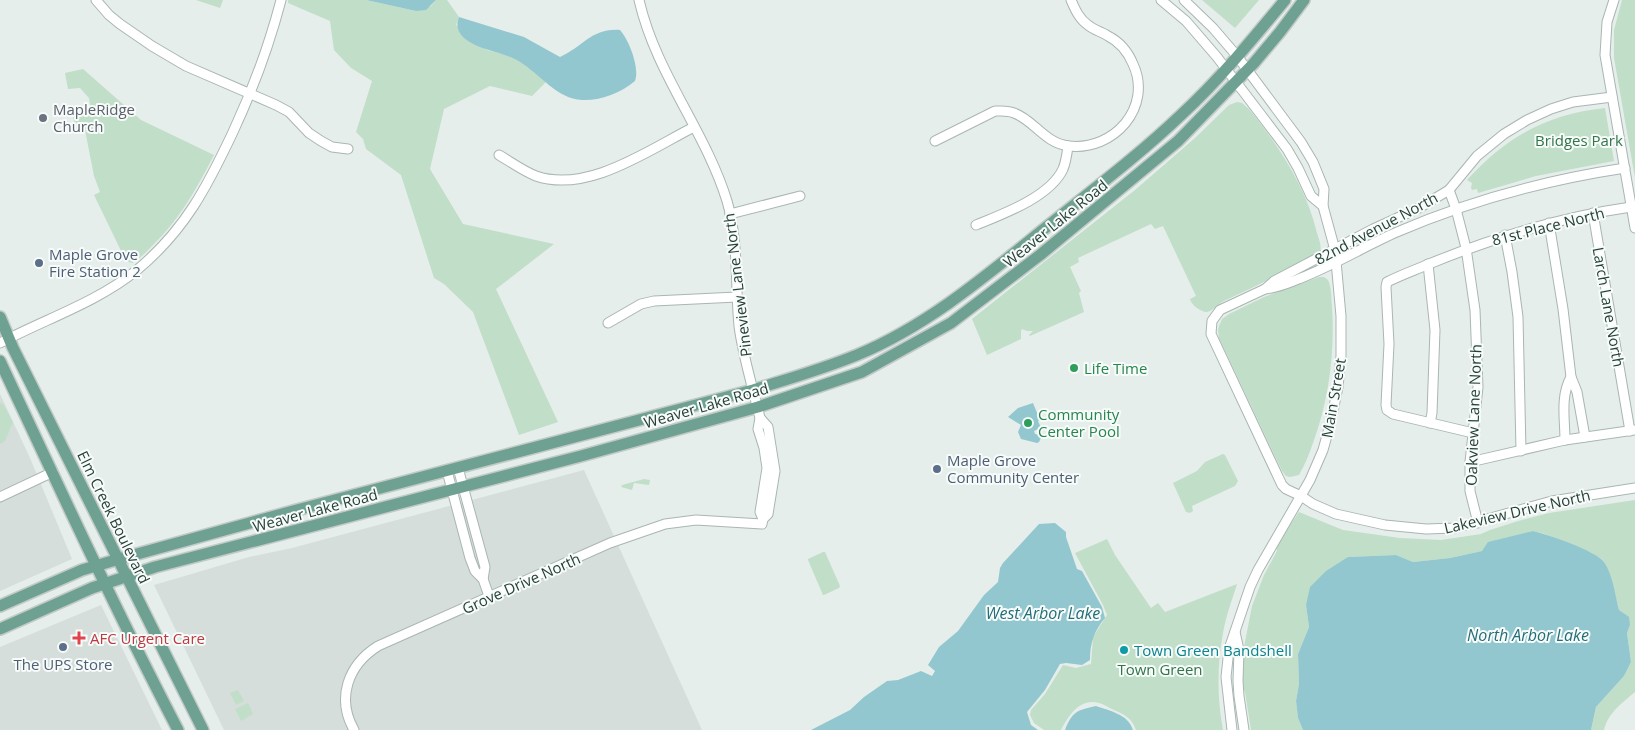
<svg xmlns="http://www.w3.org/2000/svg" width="1635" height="730" font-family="'Open Sans',sans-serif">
<rect width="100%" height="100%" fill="#e6eeeb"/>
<g fill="#d5deda">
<polygon points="0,394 30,458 72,559 0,591"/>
<polygon points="584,470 702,730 224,730 154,585 249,557 292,548"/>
<polygon points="101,605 162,730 0,730 0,647"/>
</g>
<g fill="#c1dec8">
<polygon points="196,0 223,0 220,8"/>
<polygon points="288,0 366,0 416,11 431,6 436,0 447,0 459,17 456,25 487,50 511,56 537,73 546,82 532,96 490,86 444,109 430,169 463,224 554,244 496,289 558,422 519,435 473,312 444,284 434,278 401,175 366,149 363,139 356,132 372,81 351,68 334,50 330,21 288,3"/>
<polygon points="1202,0 1259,0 1235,28"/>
<polygon points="1622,0 1635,0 1635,178 1614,58 1614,30"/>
<path d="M83,69L141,120L214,155C197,188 180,219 153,245C147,251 140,259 132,263L126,261L94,195L100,192L94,176L85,130L76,131L73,116L91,111L89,98L80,88L68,89L65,73Z"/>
<path d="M1237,102L1242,103L1249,109C1279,146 1306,187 1317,233C1319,240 1322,246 1320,252C1290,270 1258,285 1226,300C1221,302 1211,312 1207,312C1201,312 1191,305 1190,299L1196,296L1163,226L1155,229L1151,224L1078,258L1079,262L1070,267L1081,291L1079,293L1084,312L1030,336L1029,335L1033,331H1027L1022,329L1021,331V339L987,355L972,319L1135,190L1195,138L1229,105Z"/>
<path d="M1605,108L1614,161L1536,176L1478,193L1477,189L1472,190L1471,188L1472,183L1467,180C1506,137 1547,114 1605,108Z"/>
<path d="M1319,277H1324L1328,280C1332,288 1331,298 1332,306C1335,353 1329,399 1313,443C1309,454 1305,465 1299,475L1290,477L1286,476L1282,471L1219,338L1218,330L1219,326L1222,319L1229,314L1264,297Z"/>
<polygon points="0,403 3,404 13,422 5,441 0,444"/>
<polygon points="1223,454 1225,455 1238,481 1235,486 1192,506 1193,511 1190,513 1186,512 1173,483 1197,471 1205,462"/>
<polygon points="644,479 650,480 649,485 634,483 632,490 621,487 622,485"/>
<path d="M1635,500V692C1622,703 1608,713 1604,730H1591L1596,707L1624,676L1631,662L1627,633L1630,625L1619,610L1610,576L1603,560L1592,553L1545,534L1533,531L1482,551L1450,558L1413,562L1396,555L1348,557L1306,605L1309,627L1298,654L1299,684L1296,701L1298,718L1303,730H1251L1245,692L1242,688V673L1244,669V647L1252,606L1264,575L1277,551L1276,546L1299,512L1343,530L1400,538L1441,540L1481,534L1490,530L1518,521L1549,513Z"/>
<path d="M1107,539L1115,555L1151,608L1158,603L1165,612L1237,584C1232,600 1226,616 1223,633C1217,665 1217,698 1223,730H1136C1132,718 1125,715 1114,710C1109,708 1104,704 1099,703C1080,698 1069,715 1061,730H1044L1034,723L1030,715L1031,710L1045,694L1063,665L1076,668L1091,664L1093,637L1107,615L1103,605L1075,553Z"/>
<polygon points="823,552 825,552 840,586 839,588 824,595 823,595 808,560 808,559"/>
<polygon points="238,690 244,701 236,705 230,693"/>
<polygon points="248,703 253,714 241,721 235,709"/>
</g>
<g fill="#93c7cf">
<polygon points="366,0 436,0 426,10 416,11"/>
<path d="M459,17L524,37L560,57C583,47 591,28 620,30C629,40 640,68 635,81C621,93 600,101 582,100C557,99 540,74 520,62C503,51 479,51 464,38C457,31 456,25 459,17Z"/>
<polygon points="1033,403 1040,420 1038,421 1041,428 1034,431 1035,434 1040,435 1041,438 1039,442 1037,443 1021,439 1018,432 1021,425 1008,417 1018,408"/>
<path d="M1055,523L1066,532V537L1077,569L1082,571L1102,607L1105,618C1094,631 1090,643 1090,660L1082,665L1066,663L1060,664L1045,690L1027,712L1031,725L1038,730H811L850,710L864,697L887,681L898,680L921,671L932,676L935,671L928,665L939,647L958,631L984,595L998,582L1000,568L1003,563L1039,524Z"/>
<path d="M1533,531C1546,534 1597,551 1604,562C1613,575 1615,595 1619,610L1629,617L1630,625L1627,633L1631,662L1624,676L1596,707L1591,730H1303L1298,718L1296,701L1299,684L1298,654L1309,627L1306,605L1310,587L1326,571L1348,557L1396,555L1413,562L1450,558L1482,551L1488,542Z"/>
<path d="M1096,706C1110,711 1128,714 1133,730H1065C1072,712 1077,710 1096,706Z"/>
</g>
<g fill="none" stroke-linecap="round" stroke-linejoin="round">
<defs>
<g id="minor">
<polyline points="96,0 109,15 120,24 152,46 186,66 276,105 289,112 309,133 321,141 332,147 348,149"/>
<path d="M639,0C656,74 705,130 727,201C739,242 735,285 739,326C743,357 753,388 760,418L758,429L764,448L767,468L760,512L763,519"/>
<polyline points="1161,0 1186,21 1217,57 1287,149 1298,168 1311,196 1323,206"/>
<polyline points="1184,0 1213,28 1237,56 1301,142 1313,162 1324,189 1323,206 1335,250 1341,316 1341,356 1338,387 1331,421 1323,450 1310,480 1258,570 1250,587 1229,649 1226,677 1232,730"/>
<polyline points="1614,0 1607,22 1605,55 1635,228"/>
<path d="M1612,97L1573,102L1551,109L1527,120L1504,134L1477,156L1449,190L1419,208L1373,229L1274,281L1265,289C1278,288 1289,283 1301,278C1334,265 1365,246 1397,232C1471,200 1546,180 1625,168"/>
<path d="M935,141L995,111C1001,111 1008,110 1014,113C1034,120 1044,143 1069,146C1114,151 1153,107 1133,64C1128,52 1120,42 1108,36C1102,32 1094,30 1088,25C1079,19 1075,9 1071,0"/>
<path d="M499,155C511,162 523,171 536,176C588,194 650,149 694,127"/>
<polyline points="1449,190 1456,209 1466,248 1475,310 1478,387 1470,462 1470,491 1478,523"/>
<polyline points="1593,213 1630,431"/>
<polyline points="730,214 800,196"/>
<polyline points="1549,223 1563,309 1571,377"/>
<path d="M976,225C1003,214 1050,197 1063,169C1066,162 1067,154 1068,146"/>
<polyline points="1505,235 1512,272 1518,317 1521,451"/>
<polyline points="1428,264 1435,330 1432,413 1430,423"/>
<polyline points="1265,289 1220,310 1212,321 1211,334 1282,485 1286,489 1301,496 1313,504 1336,514 1385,525 1426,529 1455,528 1552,501 1635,488"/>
<polyline points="608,323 641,304 654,301 737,297"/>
<path d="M0,343C45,319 96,303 137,270C185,230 207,187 233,132C253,89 269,46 281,0"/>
<path d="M1473,433L1393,414L1387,410L1386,405L1389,344L1386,287L1387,282C1401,275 1415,270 1429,264C1495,237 1561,217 1631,207"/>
<path d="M1565,440C1565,420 1560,396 1571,377L1577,392L1585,437"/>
<polyline points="1470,462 1565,440 1635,430"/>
<polyline points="458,468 485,567 483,579"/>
<polyline points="447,471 470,558 475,571 483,579 489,596"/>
<polyline points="0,497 53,472"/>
<polyline points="1235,632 1239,650 1238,681 1239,696 1244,730"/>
<path d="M354,730C336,698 348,665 378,646L610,543L665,524L696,520L762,524L763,519L768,514L775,471L768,427L760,418"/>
</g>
<g id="major">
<polyline points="0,317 13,348 203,730"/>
<path d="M0,361C58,485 115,609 178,730"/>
<path d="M0,606L82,570L119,559L293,511L753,390C788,379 823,369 857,355C927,326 986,276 1044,229C1090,192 1138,156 1181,115C1219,80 1252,40 1285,0"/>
<polyline points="0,629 92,588 155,567 581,456 758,407 862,372 951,323 1040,255 1178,141 1254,63 1280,32 1304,0"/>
</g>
</defs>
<use href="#minor" stroke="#a9b6b2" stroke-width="11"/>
<use href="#major" stroke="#c2cac7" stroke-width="14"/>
<use href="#minor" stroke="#fff" stroke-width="9"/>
<use href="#major" stroke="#6ea192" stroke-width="11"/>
</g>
<circle fill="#6b7280" stroke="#f7fbf9" stroke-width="2" cx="43" cy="118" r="5"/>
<g fill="#5c6f8a" stroke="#f7fbf9" stroke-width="2">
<circle cx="39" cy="263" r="5"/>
<circle cx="937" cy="469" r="5"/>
<circle cx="63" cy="647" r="5"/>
</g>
<g fill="#2e9e5b" stroke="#f7fbf9" stroke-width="2">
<circle cx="1074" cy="368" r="5"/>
<circle cx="1028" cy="423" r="5"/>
</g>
<path fill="#e0444e" stroke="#f7fbf9" stroke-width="2" d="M76.5 630.5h5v5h5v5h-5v5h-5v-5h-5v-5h5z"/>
<circle fill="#0f9aa8" stroke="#f7fbf9" stroke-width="2" cx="1124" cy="650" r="5"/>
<g text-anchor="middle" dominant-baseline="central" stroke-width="4" stroke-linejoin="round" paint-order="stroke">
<g font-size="15" fill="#5b616d" stroke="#f7fbf9" text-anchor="start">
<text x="53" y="109">MapleRidge<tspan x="53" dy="17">Church</tspan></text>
</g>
<g font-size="15" fill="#32754a" stroke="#f7fbf9">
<text x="1579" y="140">Bridges Park</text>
<text x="1160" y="669">Town Green</text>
</g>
<g font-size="15" fill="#264038" stroke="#f7fbf9">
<text transform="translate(1055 223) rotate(-39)">Weaver Lake Road</text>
<text transform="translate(1548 226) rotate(-14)">81st Place North</text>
<text transform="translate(1376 228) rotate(-28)">82nd Avenue North</text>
<text transform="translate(737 285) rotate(-97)">Pineview Lane North</text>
<text transform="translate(1609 307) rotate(80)">Larch Lane North</text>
<text transform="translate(1333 398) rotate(-80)">Main Street</text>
<text transform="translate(706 405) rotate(-16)">Weaver Lake Road</text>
<text transform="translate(1473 415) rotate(-88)">Oakview Lane North</text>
<text transform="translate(315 510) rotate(-15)">Weaver Lake Road</text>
<text transform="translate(1517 511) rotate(-13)">Lakeview Drive North</text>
<text transform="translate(114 517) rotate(64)">Elm Creek Boulevard</text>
<text transform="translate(521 583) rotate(-24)">Grove Drive North</text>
</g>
<g font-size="15" fill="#4e5e75" stroke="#f7fbf9" text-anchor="start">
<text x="49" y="254">Maple Grove<tspan x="49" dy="17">Fire Station 2</tspan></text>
<text x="947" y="460">Maple Grove<tspan x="947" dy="17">Community Center</tspan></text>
<text x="63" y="664" text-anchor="middle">The UPS Store</text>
</g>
<g font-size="15" fill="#27864d" stroke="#f7fbf9" text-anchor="start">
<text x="1084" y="368">Life Time</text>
<text x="1038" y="414">Community<tspan x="1038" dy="17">Center Pool</tspan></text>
</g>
<g font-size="15" fill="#be3a42" stroke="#f7fbf9" text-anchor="start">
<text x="90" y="638">AFC Urgent Care</text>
</g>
<g font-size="15" fill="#0d838f" stroke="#f7fbf9" text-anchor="start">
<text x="1134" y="650">Town Green Bandshell</text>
</g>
<g font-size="16" font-style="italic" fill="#236d79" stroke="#f7fbf9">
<text x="1043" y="613">West Arbor Lake</text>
<text x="1528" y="635">North Arbor Lake</text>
</g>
</g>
</svg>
